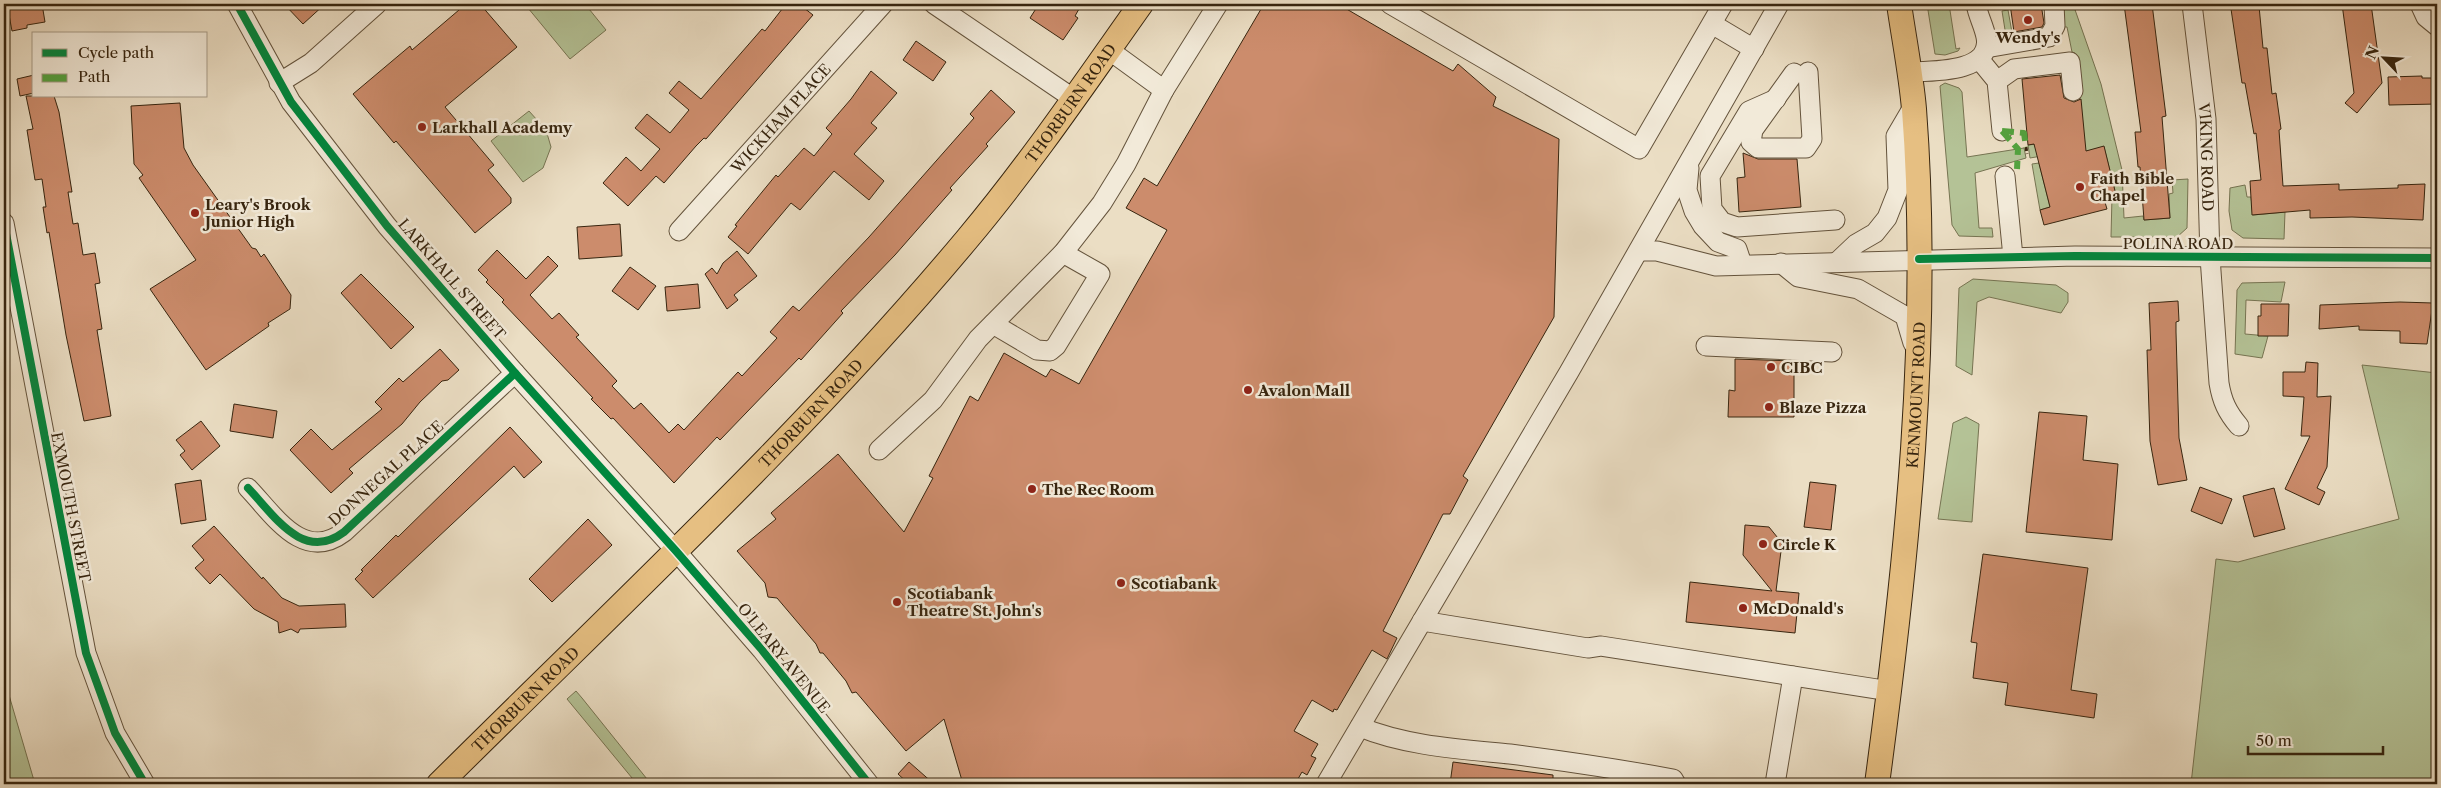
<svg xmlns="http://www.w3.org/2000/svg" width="2441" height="788" font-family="'Libre Caslon Text',serif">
<rect width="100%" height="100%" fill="#ebdec4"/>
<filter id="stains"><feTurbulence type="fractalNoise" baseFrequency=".004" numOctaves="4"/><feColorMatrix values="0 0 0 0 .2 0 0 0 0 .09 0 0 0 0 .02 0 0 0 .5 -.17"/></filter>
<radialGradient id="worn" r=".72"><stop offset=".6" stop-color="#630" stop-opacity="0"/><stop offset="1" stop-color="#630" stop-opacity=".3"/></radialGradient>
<g fill="#b4c296" stroke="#767452">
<polygon points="533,4 585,4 606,30 570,59 528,8"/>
<polygon points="1927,4 1949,4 1956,49 1960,48 1958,51 1945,55 1935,54"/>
<polygon points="2058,4 2073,4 2101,84 2122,170 2124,218 2143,216 2144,220 2170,218 2169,194 2173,193 2172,180 2188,179 2187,228 2177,237 2111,237 2112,196 2116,195 2104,147 2072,155 2071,151 2030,158 2028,145 2084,139 2075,53 2072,52 2067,27 2061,27"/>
<polygon points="2008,10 2013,38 2006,36 2002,11"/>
<polygon points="1945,83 1959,88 1962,92 1967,157 2024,148 2026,158 1975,173 1979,228 1992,228 1993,237 1959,236 1952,225 1940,86"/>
<polygon points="529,111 546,130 551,147 543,168 523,182 491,141"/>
<polygon points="2039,163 2050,207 2040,210 2032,164"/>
<polygon points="2245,185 2247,197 2251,197 2253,215 2285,212 2284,239 2243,238 2232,230 2229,211 2230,188"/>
<polygon points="1973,279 2056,285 2068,293 2068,302 2061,313 1989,297 1977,302 1972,375 1956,366 1959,288"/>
<polygon points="2285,282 2281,302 2246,300 2245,334 2268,336 2262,358 2235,354 2237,290 2242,283"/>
<polygon points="2362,365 2437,373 2437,784 2191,784 2216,559 2238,562 2399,519"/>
<polygon points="1966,417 1979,424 1972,522 1938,519 1953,423"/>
<polygon points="4,678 35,784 4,784"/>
<polygon points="576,691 582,698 651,784 637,784 567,699"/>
</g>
<g fill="#cc8c6c" stroke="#37250f">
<polygon points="7,4 42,4 45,22 27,25 27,28 12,31"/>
<polygon points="284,4 325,4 303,24"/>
<polygon points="466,4 480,4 517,47 445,107 494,165 488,170 511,198 511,203 475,233 396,141 394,143 353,94 410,46 412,50"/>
<polygon points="786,4 799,4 813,15 706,139 704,138 696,146 664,183 656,176 628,206 603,183 626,157 641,171 660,149 635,128 647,114 670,133 689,110 669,93 679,81 701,99 762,29 765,31"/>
<polygon points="1039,4 1070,4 1079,9 1075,16 1078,18 1063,40 1030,18"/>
<polygon points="1264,4 1338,4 1453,71 1458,64 1496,97 1493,106 1559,139 1554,317 1463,476 1468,480 1450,514 1443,514 1383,631 1397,638 1387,659 1372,650 1337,710 1334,709 1333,712 1312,700 1294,731 1318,744 1311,756 1316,758 1307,775 1302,772 1295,784 963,784 944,719 906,751 856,692 852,693 846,681 823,653 820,653 816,644 777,598 768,597 765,583 737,551 776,519 771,513 838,454 904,532 933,478 929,476 970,396 978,401 1004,353 1046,377 1051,369 1079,384 1167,230 1126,208 1144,178 1157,186"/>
<polygon points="2010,4 2041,4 2044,23 2042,27 2014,32"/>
<polygon points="2124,4 2152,4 2166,116 2162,117 2170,218 2144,220 2140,167 2138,167 2135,132 2141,132"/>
<polygon points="2342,4 2371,4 2382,83 2357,113 2345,103 2354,93"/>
<polygon points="2259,6 2263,48 2267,48 2272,94 2276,93 2281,129 2279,130 2283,186 2339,184 2339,190 2398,188 2398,185 2425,184 2423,220 2352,217 2310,218 2310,210 2252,215 2250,181 2261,180 2256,133 2254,134 2245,83 2242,83 2231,9"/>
<polygon points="916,41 946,62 933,81 903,60"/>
<polygon points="871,71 897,93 871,123 877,128 854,154 884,181 869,200 834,171 800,210 791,203 748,254 728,237 737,226 735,225 776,175 778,177 804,148 814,156 832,134 826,128 851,99"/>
<polygon points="34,75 34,93 20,96 17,79"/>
<polygon points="2060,75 2064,98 2074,102 2081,99 2086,151 2104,146 2116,195 2104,199 2107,209 2044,225 2040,210 2050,207 2034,144 2028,145 2022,79"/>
<polygon points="2422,76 2422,78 2437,78 2437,104 2389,105 2388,77"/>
<polygon points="991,90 1015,112 986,144 988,146 950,188 952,190 895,255 841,311 843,313 801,360 799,358 720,440 717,437 674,483 613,418 611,419 591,399 593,398 502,302 504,300 486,282 488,280 478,270 497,250 526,279 548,256 558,266 530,295 552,319 559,313 579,335 576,337 617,381 612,386 634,409 641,403 669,433 678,424 684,430 738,372 742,376 777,338 770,332 793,306 799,311 869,237 974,118 970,114"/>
<polygon points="26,96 54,96 59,112 72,192 68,192 73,224 78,223 83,255 95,253 100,283 95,284 102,329 97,330 111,416 84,421 66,335 49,232 47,233 43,207 46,207 42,179 35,180 27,130 33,129"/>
<polygon points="180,103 184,148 193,165 252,248 256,249 261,257 264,254 291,295 290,309 268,323 269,326 206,370 150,289 196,260 139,178 143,175 134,164 131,106"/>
<polygon points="1743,153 1758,159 1797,159 1801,207 1739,212 1737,178 1745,177"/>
<polygon points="620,224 622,256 579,259 577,227"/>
<polygon points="737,251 757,276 734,295 738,300 727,309 705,274 712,268 717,274 723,263"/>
<polygon points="630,267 656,286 638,310 612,291"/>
<polygon points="361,274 414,327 391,349 341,293"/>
<polygon points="698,284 700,308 667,311 665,287"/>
<polygon points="2178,301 2179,321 2176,322 2176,332 2179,438 2187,480 2158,485 2150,441 2147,350 2151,350 2149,303"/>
<polygon points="2400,302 2433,303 2427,344 2400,343 2400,331 2359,330 2359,326 2319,329 2320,305"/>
<polygon points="2261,304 2289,304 2288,336 2258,336 2258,316 2261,316"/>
<polygon points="440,349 459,370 448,380 442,381 420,402 402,424 349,469 353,473 331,493 290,450 311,429 332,450 382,409 375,402 399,378 403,382"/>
<polygon points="1735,359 1794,361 1794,417 1728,417 1729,390 1735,391"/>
<polygon points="2306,362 2318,363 2317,397 2331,396 2327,467 2317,488 2325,492 2319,505 2285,489 2310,436 2301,436 2304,397 2283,396 2283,372 2305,372"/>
<polygon points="234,404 277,411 273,438 230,431"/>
<polygon points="2039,412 2087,416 2083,460 2118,464 2112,540 2026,532"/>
<polygon points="201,421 220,446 192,470 180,455 185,451 176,440"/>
<polygon points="510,427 542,462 524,478 514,466 373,598 355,579 363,571 361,570 396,535 398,537"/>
<polygon points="201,480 206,520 181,524 175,484"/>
<polygon points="1810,482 1836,485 1831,530 1804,527"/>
<polygon points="2200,487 2232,499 2222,524 2191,511"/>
<polygon points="2274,488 2285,529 2254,537 2243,496"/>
<polygon points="588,519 612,545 552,602 529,579"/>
<polygon points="1745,525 1769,527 1782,543 1776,591 1799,593 1795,633 1686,622 1690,582 1772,591 1743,555"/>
<polygon points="214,526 262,579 263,577 282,598 299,606 345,604 346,627 300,629 298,633 291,629 279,633 278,622 254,609 220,574 210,584 195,568 204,560 192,546"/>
<polygon points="1983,554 2088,568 2071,690 2097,694 2094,718 2005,705 2008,683 1973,678 1977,643 1971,642"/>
<polygon points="909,762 934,784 909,784 898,774"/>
<polygon points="1453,762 1553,775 1553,784 1450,784"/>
</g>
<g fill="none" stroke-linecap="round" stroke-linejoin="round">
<defs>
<g id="minor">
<polyline points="237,4 291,102 387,226 515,373 676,551 762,650 869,784"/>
<polyline points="934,4 1074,99"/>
<polyline points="1390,4 1639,149 1723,4"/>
<path id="s1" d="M2192,4L2206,119L2210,257L2219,383C2222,401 2227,412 2239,426"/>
<polyline points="2420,4 2426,17 2437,26"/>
<polyline points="1712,24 1754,49"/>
<polyline points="1986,48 2049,37 2055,26 2054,4"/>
<polyline points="1109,50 1164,90 1218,4"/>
<polyline points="1979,59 1997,81 2002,131"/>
<path d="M1909,72C1932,71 1993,73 1986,37C1984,26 1978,16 1976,4"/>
<polyline points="1794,73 1753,130 1751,142 1758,148 1806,148 1812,139 1808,72"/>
<polyline points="1997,81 2014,69 2070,62 2073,91"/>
<polyline points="279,83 311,63 377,4"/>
<polyline points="1776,99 1749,111 1710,176 1712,209 1722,222 1737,227 1835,220"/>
<polyline points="1689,168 1687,190 1694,211 1703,226 1718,242 1737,249 1742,264"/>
<polyline points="2005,176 2013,257"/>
<polyline points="4,223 86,653 115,733 145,784"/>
<path id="s2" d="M679,231L883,4"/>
<polyline points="1639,251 1657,251 1716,266 2075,256 2437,258"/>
<polyline points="1837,262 1856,244 1875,233 1887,218 1898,190 1896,136 1913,107"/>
<polyline points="1781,263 1798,277 1858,289 1905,316 1913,343"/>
<polyline points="993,324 1037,350 1050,351 1056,346 1100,274 1063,253"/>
<polyline points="1706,346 1832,352"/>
<polyline points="879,450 933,400 978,339 1063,253 1102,203 1126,164 1164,90"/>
<path d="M248,488C274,515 303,563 344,532L515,373"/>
<polyline points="1422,621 1588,648 1601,646 1890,691"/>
<path d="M1360,727C1406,746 1460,749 1510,754C1565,761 1619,769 1673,779L1676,784"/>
<polyline points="1326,784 1569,372 1779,4"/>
<polyline points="1775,784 1793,676"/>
</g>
<g id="major">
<path id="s3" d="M439,784C619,605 805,433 968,238C1030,164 1085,83 1141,4"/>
<path id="s4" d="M1877,784C1907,561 1931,334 1914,109C1911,74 1904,39 1899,4"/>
</g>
</defs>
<use href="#minor" stroke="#64533c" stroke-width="21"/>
<use href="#major" stroke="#37250f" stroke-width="26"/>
<polyline stroke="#37250f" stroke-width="3" stroke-dasharray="4 2.5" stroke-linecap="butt" points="2026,147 2027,154"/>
<use href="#minor" stroke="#f2ead9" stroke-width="19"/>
<use href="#major" stroke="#e6bf82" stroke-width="24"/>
<g stroke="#53a33f" stroke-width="6" stroke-dasharray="12 6" stroke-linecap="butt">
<polyline points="2002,131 2018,149 2017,169"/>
<polyline points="2002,131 2024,133 2026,147"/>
</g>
<defs>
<g id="cycleway">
<polyline points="237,4 291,102 387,226 515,373 676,551 762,650 869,784"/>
<polyline points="4,223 86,653 115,733 145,784"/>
<polyline points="1919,259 2075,256 2437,258"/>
<path d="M248,488C274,515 303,563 344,532L515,373"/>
</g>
</defs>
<use href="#cycleway" stroke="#f2ead9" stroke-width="11"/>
<use href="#cycleway" stroke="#00873e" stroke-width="8"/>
</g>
<g fill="#8f2418" stroke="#f2ead9" stroke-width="2">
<circle cx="2028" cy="20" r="5"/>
<circle cx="422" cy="127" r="5"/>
<circle cx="2080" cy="187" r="5"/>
<circle cx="195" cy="213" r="5"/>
<circle cx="1771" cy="367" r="5"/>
<circle cx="1248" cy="390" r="5"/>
<circle cx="1769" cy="407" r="5"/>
<circle cx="1032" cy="489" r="5"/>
<circle cx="1763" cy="544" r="5"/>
<circle cx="1121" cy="583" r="5"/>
<circle cx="897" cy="602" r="5"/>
<circle cx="1743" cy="608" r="5"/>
</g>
<g text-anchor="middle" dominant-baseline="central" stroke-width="5" stroke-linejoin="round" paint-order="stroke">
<g font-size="15" font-weight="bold" fill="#37250f" stroke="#f2ead9" text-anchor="start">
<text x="2028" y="37" text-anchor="middle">Wendy's</text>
<text x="432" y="127">Larkhall Academy</text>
<text x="2090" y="178">Faith Bible<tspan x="2090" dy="17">Chapel</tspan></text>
<text x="205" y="204">Leary's Brook<tspan x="205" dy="17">Junior High</tspan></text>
<text x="1781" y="367">CIBC</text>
<text x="1258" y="390">Avalon Mall</text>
<text x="1779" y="407">Blaze Pizza</text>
<text x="1042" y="489">The Rec Room</text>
<text x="1773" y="544">Circle K</text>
<text x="1131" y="583">Scotiabank</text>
<text x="907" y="593">Scotiabank<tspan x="907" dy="17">Theatre St. John's</tspan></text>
<text x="1753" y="608">McDonald's</text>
</g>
<g font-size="15" fill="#37250f" stroke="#f2ead9">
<text stroke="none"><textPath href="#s3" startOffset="930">THORBURN ROAD</textPath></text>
<text stroke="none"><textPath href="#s2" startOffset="152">WICKHAM PLACE</textPath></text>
<text stroke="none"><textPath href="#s1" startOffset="154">VIKING ROAD</textPath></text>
<text x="2178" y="243">POLINA ROAD</text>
<text transform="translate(452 279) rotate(49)">LARKHALL STREET</text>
<text stroke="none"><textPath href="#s4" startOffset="391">KENMOUNT ROAD</textPath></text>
<text stroke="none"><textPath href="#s3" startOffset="525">THORBURN ROAD</textPath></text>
<text transform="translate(386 473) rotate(-42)">DONNEGAL PLACE</text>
<text transform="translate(71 507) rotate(79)">EXMOUTH STREET</text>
<text transform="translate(784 658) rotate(51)">O'LEARY AVENUE</text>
<text stroke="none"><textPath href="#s3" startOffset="121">THORBURN ROAD</textPath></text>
</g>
</g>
<rect width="2441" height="788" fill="none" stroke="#ebdec4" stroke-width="20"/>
<rect x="5" y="5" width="2431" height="778" fill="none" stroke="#37250f" stroke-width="2.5"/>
<rect x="10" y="10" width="2421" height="768" fill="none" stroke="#37250f"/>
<rect x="32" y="32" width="175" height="65" fill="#f2ead9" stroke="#a79b88"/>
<rect x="42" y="49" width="25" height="8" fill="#00873e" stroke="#a79b88"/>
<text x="78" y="58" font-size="15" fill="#37250f">Cycle path</text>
<rect x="42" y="74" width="25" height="8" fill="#53a33f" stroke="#a79b88"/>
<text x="78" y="82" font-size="15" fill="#37250f">Path</text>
<g transform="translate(2384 58) rotate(295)" stroke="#f2ead9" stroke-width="4" paint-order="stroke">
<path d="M0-4L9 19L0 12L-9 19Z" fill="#37250f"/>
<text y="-8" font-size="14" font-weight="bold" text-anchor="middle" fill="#37250f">N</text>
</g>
<path d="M2248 746v8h135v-8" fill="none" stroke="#37250f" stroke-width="2.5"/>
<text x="2256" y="746" font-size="15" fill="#37250f" stroke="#f2ead9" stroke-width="4" paint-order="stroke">50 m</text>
<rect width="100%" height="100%" filter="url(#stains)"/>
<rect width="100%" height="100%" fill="url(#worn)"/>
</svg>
